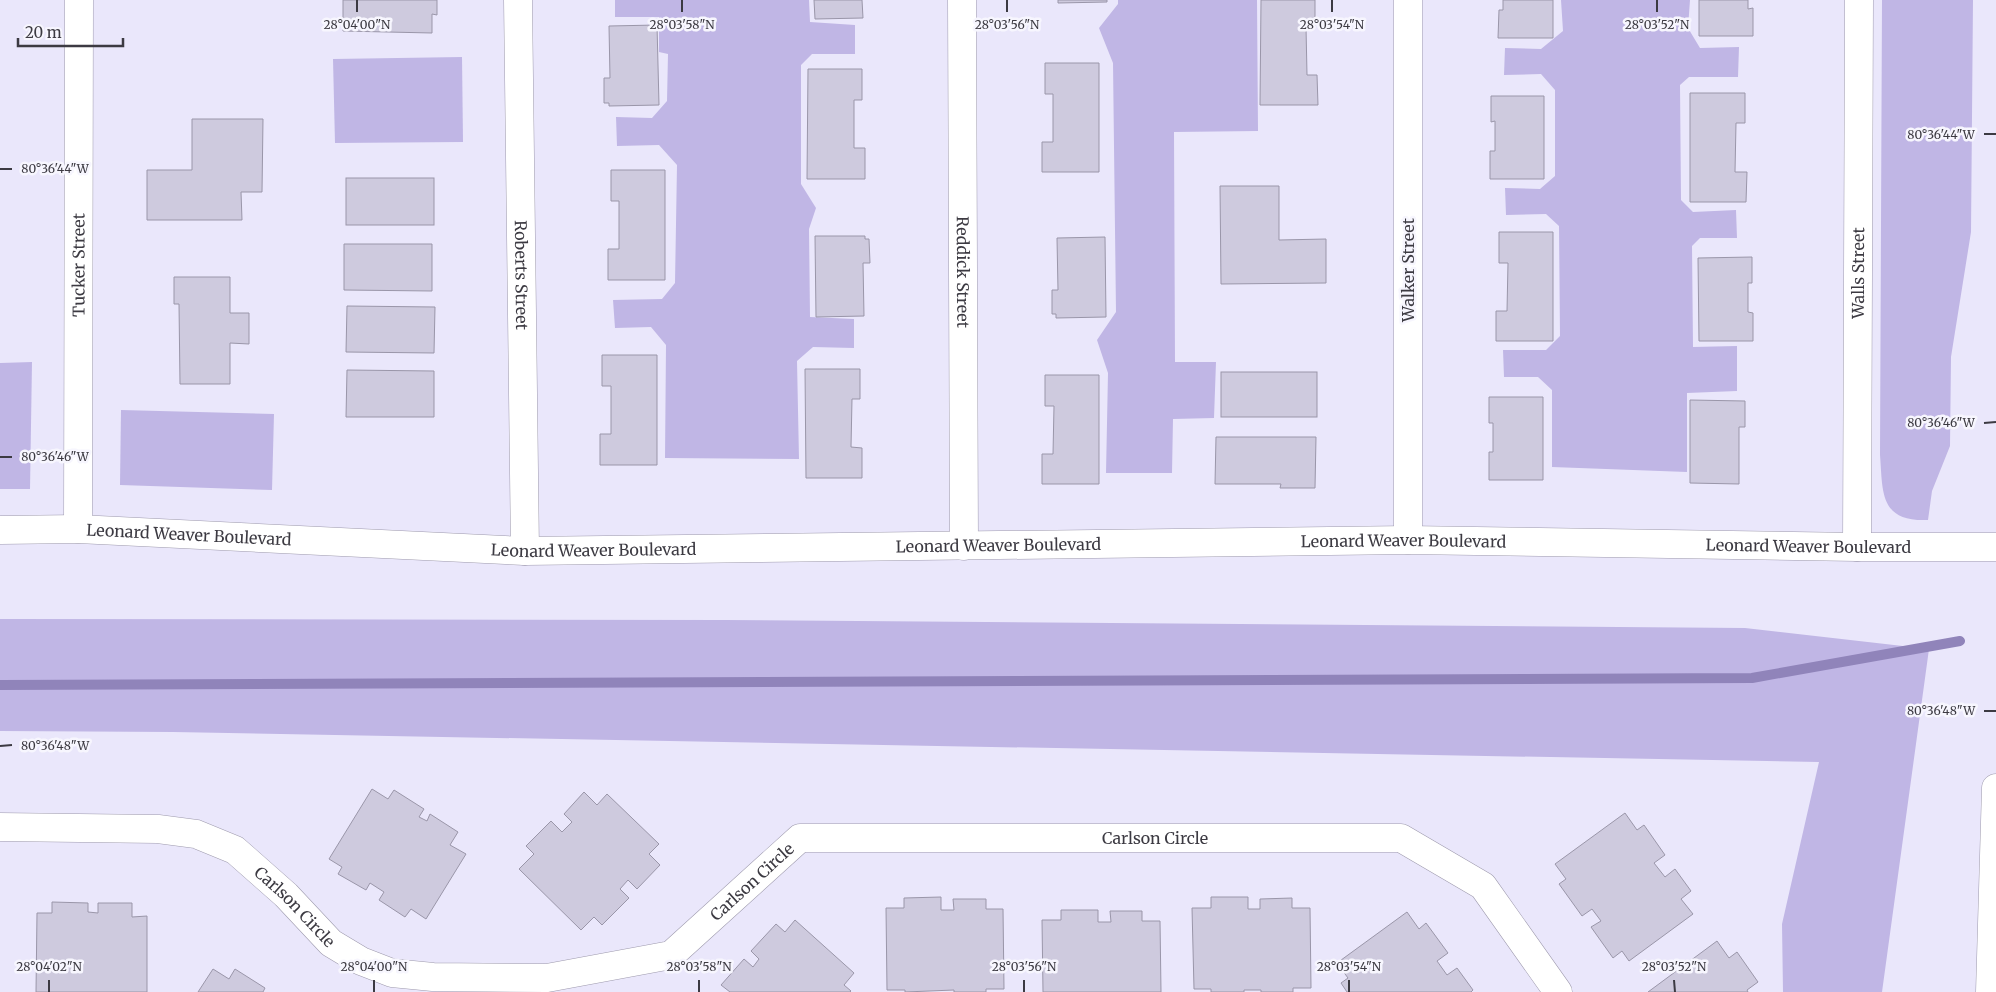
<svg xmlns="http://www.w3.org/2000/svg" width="1996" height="992" font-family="Merriweather,serif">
<rect width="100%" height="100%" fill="#eae7fb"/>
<g fill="#c0b6e5">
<polygon points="615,0 809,0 810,22 855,25 855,54 812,54 801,65 801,184 816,208 809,229 810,317 854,319 854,348 813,347 797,361 799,459 665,458 666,345 651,327 615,328 613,300 662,299 675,283 677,165 659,145 617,146 616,117 652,118 667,101 668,54 659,52 659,17 615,17"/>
<polygon points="1118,0 1257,0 1258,131 1174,132 1175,362 1216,362 1214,418 1173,419 1172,473 1106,473 1108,373 1097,340 1116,312 1113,63 1099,28 1118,4"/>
<polygon points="1561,0 1690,0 1688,28 1700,48 1739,47 1738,77 1689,77 1680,85 1681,200 1693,212 1736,210 1737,238 1700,238 1692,246 1693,347 1737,346 1737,391 1687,393 1687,472 1552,467 1552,390 1538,377 1504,377 1503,350 1546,350 1560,336 1559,226 1546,214 1506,215 1505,188 1540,189 1555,176 1555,90 1541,74 1504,75 1505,48 1541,49 1563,31"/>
<path d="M1882,0H1973L1971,232L1951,357L1950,446L1932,491L1928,520C1879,522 1883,492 1880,455Z"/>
<polygon points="462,57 463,142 335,143 333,59"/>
<polygon points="32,362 30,489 0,489 0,363"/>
<polygon points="121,410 274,414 272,490 120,485"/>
<polygon points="0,619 724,620 1745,628 1929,649 1882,992 1783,992 1782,924 1819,762 173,732 0,731"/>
</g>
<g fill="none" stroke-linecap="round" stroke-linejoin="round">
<polyline stroke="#9084ba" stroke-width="10" points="0,685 1752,678 1960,641"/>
</g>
<g fill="#cecade" stroke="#9a96a9">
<polygon points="343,0 437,0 437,15 432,14 432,33 343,31"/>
<polygon points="814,0 862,0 863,18 815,19"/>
<polygon points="1058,0 1107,0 1107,2 1058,3"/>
<polygon points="1261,0 1315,0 1315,26 1306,27 1307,75 1317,75 1318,105 1260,105"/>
<polygon points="1503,0 1553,0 1553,38 1498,38 1499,10 1503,10"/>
<polygon points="1699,0 1748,0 1748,9 1753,8 1753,36 1699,36"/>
<polygon points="657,25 659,105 609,106 609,103 604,103 604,78 610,78 609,26"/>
<polygon points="1045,63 1099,63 1099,172 1042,172 1042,142 1053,142 1053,94 1045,94"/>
<polygon points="808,69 862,69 862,100 854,100 854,148 865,148 865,179 807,179"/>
<polygon points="1690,93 1745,93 1745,123 1736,123 1735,172 1747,172 1746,202 1690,202"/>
<polygon points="1491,96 1544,96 1544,179 1490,179 1490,151 1495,151 1495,121 1491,122"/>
<polygon points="192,119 263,119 262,192 241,192 242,220 147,220 147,170 192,170"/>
<polygon points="611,170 665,170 665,280 608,280 608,249 619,249 619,201 611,201"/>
<rect x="346" y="178" width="88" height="47"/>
<polygon points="1220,186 1279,186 1279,240 1326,239 1326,283 1221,284"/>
<polygon points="1499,232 1553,232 1553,341 1496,341 1496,311 1507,311 1508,263 1499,263"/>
<polygon points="815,236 865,236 865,239 869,239 870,263 863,263 864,316 816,317"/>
<polygon points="1105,237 1106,317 1056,318 1056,314 1052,314 1052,290 1058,290 1057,238"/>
<polygon points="344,244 432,244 432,291 344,290"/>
<polygon points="1752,257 1752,283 1748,283 1748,312 1753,313 1753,341 1699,341 1698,258"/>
<polygon points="174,277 230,277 230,313 249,313 249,344 230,343 230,384 180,384 179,304 174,304"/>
<polygon points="347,306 435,307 434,353 346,352"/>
<polygon points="602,355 657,355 657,465 600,465 600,434 611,434 611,386 602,386"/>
<polygon points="805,369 860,369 860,399 852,399 851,447 862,448 862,478 806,478"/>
<polygon points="347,370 434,371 434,417 346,417"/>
<rect x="1221" y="372" width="96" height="45"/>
<polygon points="1045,375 1099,375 1099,484 1042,484 1042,454 1053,454 1054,406 1045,406"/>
<polygon points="1489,397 1543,397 1543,480 1489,480 1489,452 1493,452 1493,423 1489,423"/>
<polygon points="1690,400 1745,401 1745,427 1739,427 1739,484 1690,483"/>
<polygon points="1216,437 1316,437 1315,488 1280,488 1281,484 1215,484"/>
<polygon points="372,789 388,799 394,790 424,809 419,817 427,821 430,814 458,832 450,845 466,854 426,919 411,909 405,917 379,900 384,892 370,883 366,890 338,874 342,867 329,859"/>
<polygon points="584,792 597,805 607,794 659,844 649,854 660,865 637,889 628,880 620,889 629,898 602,925 594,917 581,930 519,869 534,854 526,846 551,821 562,832 572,822 564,814"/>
<polygon points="1625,813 1637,830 1644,825 1665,855 1654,863 1665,877 1675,869 1691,891 1681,899 1693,914 1629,961 1622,951 1613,958 1591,927 1601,921 1592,909 1582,916 1559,884 1566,879 1555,864"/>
<polygon points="941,897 941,910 954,910 953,899 986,899 986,909 1003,909 1004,989 986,989 986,992 954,992 954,990 905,992 905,990 887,990 886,908 904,908 904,898"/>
<polygon points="1211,897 1248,897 1248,909 1260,909 1260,899 1292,898 1292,908 1310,908 1311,988 1293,988 1293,992 1261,992 1261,990 1244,990 1244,992 1211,992 1211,989 1194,989 1192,908 1211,908"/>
<polygon points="52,902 88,903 88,912 98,913 98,903 132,903 132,917 147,916 147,992 36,992 37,913 52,913"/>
<polygon points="1061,910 1098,910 1098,922 1111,922 1110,911 1142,911 1142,921 1160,921 1161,992 1043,992 1042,920 1061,920"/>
<polygon points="1407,912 1419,929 1426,923 1448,953 1437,961 1447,975 1457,968 1473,990 1471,992 1347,992 1341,983 1348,978 1337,963"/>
<polygon points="795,920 854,973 844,985 851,991 850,992 730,992 721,985 744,959 753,967 759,959 751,951 776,924 785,932"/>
<polygon points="1717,941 1729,958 1737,952 1758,982 1747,990 1748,992 1648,992"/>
<polygon points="213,969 229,979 235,969 265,988 263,992 198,992"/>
</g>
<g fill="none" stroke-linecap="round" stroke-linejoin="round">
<defs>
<g id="minor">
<path id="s1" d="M518,0L525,551"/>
<path id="s2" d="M962,0L964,546"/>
<polyline points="1408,0 1408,540"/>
<path id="s3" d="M78,529L79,0"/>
<path id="s4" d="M0,530L78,529L525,551L1408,540L1857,547H1996"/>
<path id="s5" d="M1857,547L1859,0"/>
<path id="s6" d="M0,827L158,829L196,834L235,850L286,895L331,943L361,961L392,973L433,977L547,978L671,955L800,838H1401L1483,886L1558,992"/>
</g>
<polyline id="tertiary" points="1990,992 1996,788"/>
</defs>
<use href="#minor" stroke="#9e9aad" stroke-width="29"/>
<use href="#tertiary" stroke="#9e9aad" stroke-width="29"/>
<use href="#minor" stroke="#fff" stroke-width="28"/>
<use href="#tertiary" stroke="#fff" stroke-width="28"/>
</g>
<path fill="none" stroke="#3c3a42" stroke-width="2" d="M357,0V12M682,0V12M1007,0V12M1332,0V12M1657,0V12M1984,134H1996M0,169H12M1984,423L1996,422M0,457H12M1984,711H1996M0,746L12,745M49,980V992M374,980V992M699,980V992M1024,980V992M1349,980V992M1674,980L1675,992"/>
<g text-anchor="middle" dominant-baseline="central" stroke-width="5" stroke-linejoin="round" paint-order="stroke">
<g font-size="16" fill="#3c3a42" stroke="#f7f6fe">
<text stroke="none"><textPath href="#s3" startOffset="264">Tucker Street</textPath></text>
<text transform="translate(1408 270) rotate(-90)">Walker Street</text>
<text stroke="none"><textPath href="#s2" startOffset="272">Reddick Street</textPath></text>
<text stroke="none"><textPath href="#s5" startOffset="274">Walls Street</textPath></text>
<text stroke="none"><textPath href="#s1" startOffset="275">Roberts Street</textPath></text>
<text stroke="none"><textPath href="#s4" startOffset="189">Leonard Weaver Boulevard</textPath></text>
<text stroke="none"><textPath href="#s4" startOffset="1404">Leonard Weaver Boulevard</textPath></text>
<text stroke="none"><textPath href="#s4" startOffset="999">Leonard Weaver Boulevard</textPath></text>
<text stroke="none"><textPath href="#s4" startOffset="1809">Leonard Weaver Boulevard</textPath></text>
<text stroke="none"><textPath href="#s4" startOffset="594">Leonard Weaver Boulevard</textPath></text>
<text stroke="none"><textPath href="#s6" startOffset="1251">Carlson Circle</textPath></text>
<text stroke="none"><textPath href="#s6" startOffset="831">Carlson Circle</textPath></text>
<text stroke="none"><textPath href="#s6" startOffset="321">Carlson Circle</textPath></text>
</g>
</g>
<g font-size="12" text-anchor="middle" fill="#3c3a42" stroke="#f7f6fe" stroke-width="5" stroke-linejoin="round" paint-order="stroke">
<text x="357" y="29">28°04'00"N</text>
<text x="682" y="29">28°03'58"N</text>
<text x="1007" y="29">28°03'56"N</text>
<text x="1332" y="29">28°03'54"N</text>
<text x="1657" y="29">28°03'52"N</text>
<text x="1941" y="139">80°36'44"W</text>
<text x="55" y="173">80°36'44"W</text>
<text x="1941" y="427">80°36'46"W</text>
<text x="55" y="461">80°36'46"W</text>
<text x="1941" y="715">80°36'48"W</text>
<text x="55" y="750">80°36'48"W</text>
<text x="49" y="971">28°04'02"N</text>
<text x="374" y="971">28°04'00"N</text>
<text x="699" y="971">28°03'58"N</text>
<text x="1024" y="971">28°03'56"N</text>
<text x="1349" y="971">28°03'54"N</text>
<text x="1674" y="971">28°03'52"N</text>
</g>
<path d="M18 38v8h105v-8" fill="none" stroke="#3c3a42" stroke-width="2.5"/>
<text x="25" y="38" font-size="15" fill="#3c3a42" stroke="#f7f6fe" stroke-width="4" paint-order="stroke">20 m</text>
</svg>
